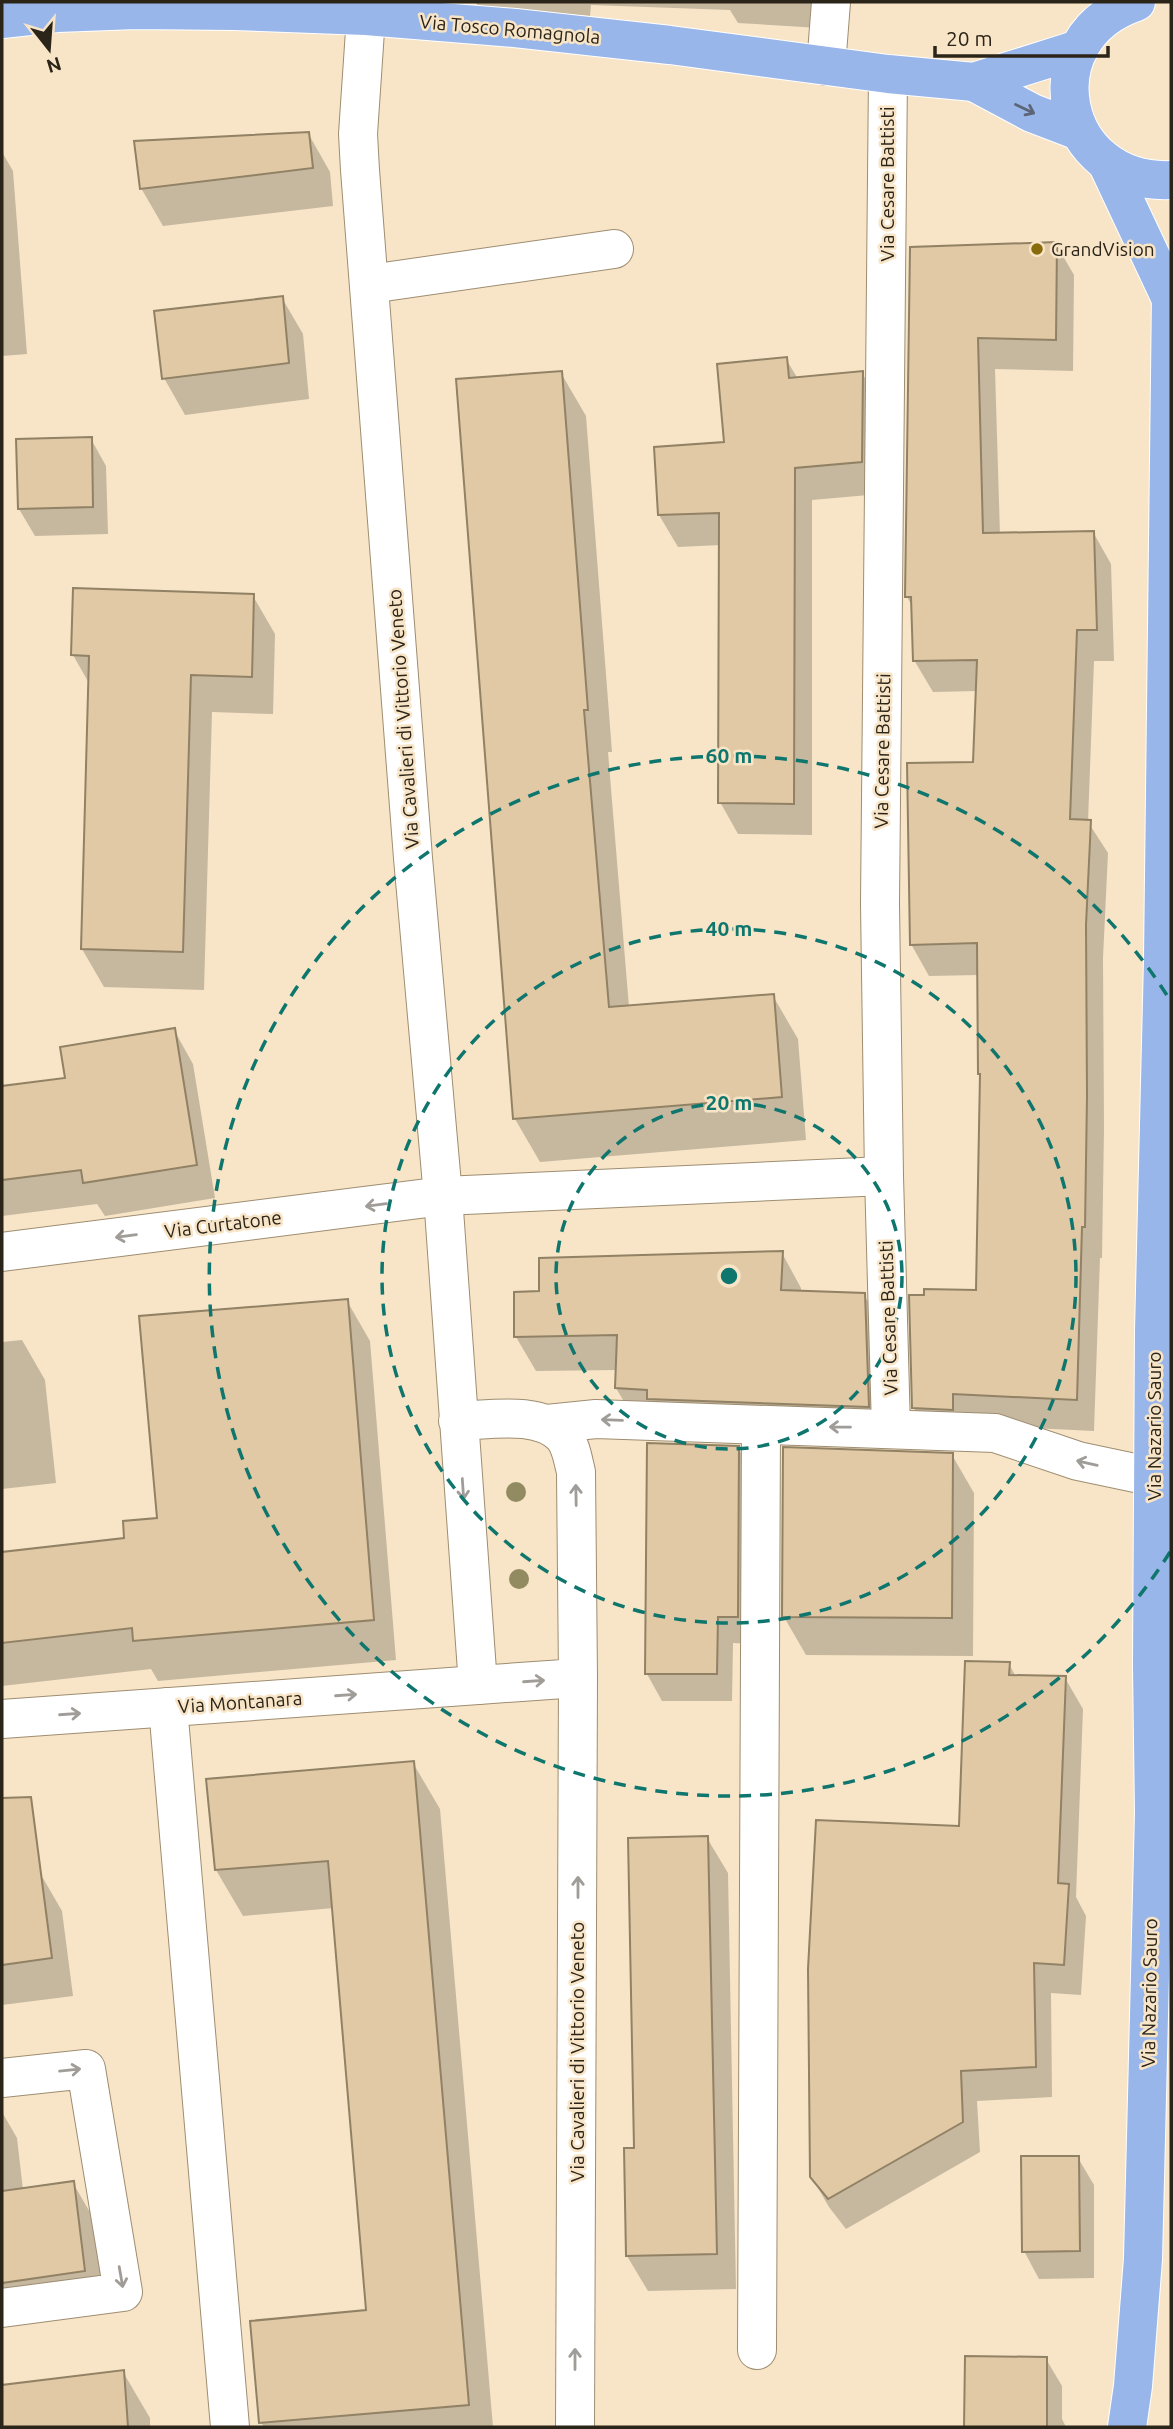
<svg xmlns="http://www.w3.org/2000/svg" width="1173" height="2429" font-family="Ubuntu,sans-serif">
<rect width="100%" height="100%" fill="#f8e5c7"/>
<g fill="#0003">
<polygon points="475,2 820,2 819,28 738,23 730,10 591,5 590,16 479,7"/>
<polygon points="308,133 330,172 333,206 163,226 141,188"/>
<polygon points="2,152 13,171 27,354 2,356"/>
<polygon points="1056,244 1074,275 1073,371 995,369 1000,535 1093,532 1111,564 1114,661 1094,661 1088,822 1108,853 1103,958 1104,1128 1102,1258 1100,1258 1094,1431 970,1425 932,1439 914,1408 978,1292 981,1077 979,1074 979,975 929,976 911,944 975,764 977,691 933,692 914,660 913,607 907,597 911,248"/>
<polygon points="282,298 303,334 309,399 185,415 164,378"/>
<polygon points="786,359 798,379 862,373 881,405 880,494 812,500 812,835 738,834 720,802 721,545 678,547 659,515 726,444"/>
<polygon points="561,373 586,416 612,752 608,752 629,1007 773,996 798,1039 806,1140 540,1162 515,1119"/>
<polygon points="91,439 106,466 108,534 35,536 19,509"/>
<polygon points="253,596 275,634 273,714 212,712 204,990 104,987 82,949 90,685 73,655"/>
<polygon points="174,1030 193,1064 215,1198 105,1216 97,1204 2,1216 2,1088 67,1079"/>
<polygon points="782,1253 801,1288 801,1293 864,1295 884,1329 887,1441 636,1422 616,1388 617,1370 536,1371 516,1337 516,1294 541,1292"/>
<polygon points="347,1301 370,1341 396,1660 158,1681 151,1669 2,1686 2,1554 126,1539 158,1519"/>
<polygon points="22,1340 45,1380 56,1483 2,1489 2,1342"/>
<polygon points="738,1448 754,1475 753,1644 733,1643 732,1701 662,1701 647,1674"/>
<polygon points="952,1455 974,1493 973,1656 806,1655 784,1617"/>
<polygon points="1009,1664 1016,1677 1065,1678 1083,1709 1076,1897 1086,1916 1081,1995 1051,1993 1052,2097 977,2101 980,2152 846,2229 829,2207 811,2176 961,1828"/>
<polygon points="413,1763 440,1809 493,2427 264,2427 261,2422 368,2312 334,1908 243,1916 216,1870"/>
<polygon points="2,1819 40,1873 62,1911 73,1996 2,2005"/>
<polygon points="707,1838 728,1873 736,2289 648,2291 627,2256 635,2150"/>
<polygon points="2,2112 17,2138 23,2190 73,2183 95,2221 106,2309 2,2323"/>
<polygon points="1078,2158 1094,2185 1094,2278 1039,2279 1024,2251"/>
<polygon points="967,2358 1046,2359 1062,2386 1062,2419 1066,2427 966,2427"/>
<polygon points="123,2372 150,2418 150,2427 2,2427 2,2387"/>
</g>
<g fill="#e0c9a4" stroke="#918165" stroke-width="2">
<polygon points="309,132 313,168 140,189 134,141"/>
<polygon points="1057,242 1056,340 978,338 983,533 1094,531 1097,630 1077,630 1070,819 1091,820 1086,925 1087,1096 1085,1227 1082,1227 1077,1400 953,1394 953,1410 912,1408 909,1295 924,1295 924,1289 976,1290 980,1074 978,1074 977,943 910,945 907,763 973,762 977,660 913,661 911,597 905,597 910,247"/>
<polygon points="283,296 289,363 162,379 154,311"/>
<polygon points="787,357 789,378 863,371 862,462 795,468 794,804 718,803 719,513 658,515 654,447 724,442 717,364"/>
<polygon points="562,371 588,710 584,710 609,1007 774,994 782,1097 513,1119 456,379"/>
<polygon points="92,437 93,507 18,509 16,439"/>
<polygon points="73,588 254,594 252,677 191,675 183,952 81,949 89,656 71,655"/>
<polygon points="175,1028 197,1165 83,1183 81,1170 2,1180 2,1086 65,1078 60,1047"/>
<polygon points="783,1251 781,1290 865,1293 869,1407 647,1399 647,1390 615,1388 617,1335 514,1337 514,1292 539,1291 539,1258"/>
<polygon points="348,1299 374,1620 133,1641 132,1628 2,1643 2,1552 124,1538 123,1521 157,1518 139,1316"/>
<polygon points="647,1443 739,1446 738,1617 718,1617 717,1674 645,1674"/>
<polygon points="783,1447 953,1453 952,1618 782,1617"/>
<polygon points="965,1661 1010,1662 1009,1675 1066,1676 1058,1883 1069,1884 1064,1965 1034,1963 1036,2067 961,2071 963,2122 828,2199 810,2177 808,1969 816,1820 959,1826"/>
<polygon points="414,1761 469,2405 259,2423 250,2321 366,2310 328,1861 215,1870 206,1779"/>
<polygon points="31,1797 52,1958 2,1965 2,1798"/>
<polygon points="708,1836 717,2254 626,2256 624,2148 634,2148 628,1838"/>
<polygon points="1021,2156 1079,2156 1080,2251 1022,2252"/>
<polygon points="74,2181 85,2271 2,2283 2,2191"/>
<polygon points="965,2356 1047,2357 1047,2427 964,2427"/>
<polygon points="124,2370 128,2427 2,2427 2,2385"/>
</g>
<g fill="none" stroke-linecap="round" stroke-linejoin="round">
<defs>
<g id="minor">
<path d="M366,16L358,134L360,170L413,858L443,1196L478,1685L578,1678L576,1472C573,1460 571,1445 563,1436C539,1410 490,1420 458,1421"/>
<polyline points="826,66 831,2"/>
<polyline points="888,74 880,904 884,1176 891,1428"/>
<polyline points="370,284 614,249"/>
<polyline points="2,1252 443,1196 884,1176"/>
<polyline points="547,1424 596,1419 995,1433 1078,1461 1154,1477 1171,1478"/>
<polyline points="168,1707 230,2427"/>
<polyline points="2,1719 478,1685"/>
<polyline points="2,2078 86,2069 123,2292 2,2308"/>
<polyline points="757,2350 761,1425"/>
<polyline points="575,2427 578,1678"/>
</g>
<g id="major">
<path d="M1136,2C1029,38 1059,185 1171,180"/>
<polyline points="2,19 57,13 136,10 235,11 366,16 515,28 670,45 888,74 974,82 1079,49"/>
<polyline points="974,82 1032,113 1079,131"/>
<polyline points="1108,165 1170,297"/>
<polyline points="1127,2427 1133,2386 1143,2259 1154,1813 1152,1666 1154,1331 1163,960 1171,293"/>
</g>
</defs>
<use href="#minor" stroke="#9e8d71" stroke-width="40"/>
<use href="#major" stroke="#fff" stroke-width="40"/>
<use href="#minor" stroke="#fff" stroke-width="38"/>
<use href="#major" stroke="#98b6e9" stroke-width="38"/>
</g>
<g fill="#928a61">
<circle cx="516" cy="1492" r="10"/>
<circle cx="519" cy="1579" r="10"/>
</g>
<defs><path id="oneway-shaft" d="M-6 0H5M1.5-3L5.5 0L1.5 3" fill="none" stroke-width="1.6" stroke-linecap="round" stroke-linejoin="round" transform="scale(1.75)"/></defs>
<use stroke="#5c6677" href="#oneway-shaft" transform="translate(1025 109) rotate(26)"/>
<g stroke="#a09c98">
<use href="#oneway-shaft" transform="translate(376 1205) rotate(173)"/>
<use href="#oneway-shaft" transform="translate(126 1236) rotate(173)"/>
<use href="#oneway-shaft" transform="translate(612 1420) rotate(-178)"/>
<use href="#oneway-shaft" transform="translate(840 1427) rotate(-179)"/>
<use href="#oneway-shaft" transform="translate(1087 1463) rotate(-167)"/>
<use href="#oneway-shaft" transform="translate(463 1489) rotate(86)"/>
<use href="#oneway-shaft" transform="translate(576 1495) rotate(-91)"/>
<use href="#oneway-shaft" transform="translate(534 1681) rotate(-4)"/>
<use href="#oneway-shaft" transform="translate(346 1695) rotate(-4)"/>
<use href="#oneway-shaft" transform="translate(70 1714) rotate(-4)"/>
<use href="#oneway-shaft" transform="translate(578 1887) rotate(-90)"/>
<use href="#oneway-shaft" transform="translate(70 2070) rotate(-6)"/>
<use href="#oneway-shaft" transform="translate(121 2277) rotate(80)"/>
<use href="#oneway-shaft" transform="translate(575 2359) rotate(-90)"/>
</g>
<g fill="none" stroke="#0f766e" stroke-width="3.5" stroke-dasharray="12 9">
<circle cx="729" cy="1276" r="173"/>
<circle cx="729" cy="1276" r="347"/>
<path d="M1170 1552A520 520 0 1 1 1170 1000"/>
</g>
<circle fill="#886b0a" stroke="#f8e5c7" stroke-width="2.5" cx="1037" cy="249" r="7"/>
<g text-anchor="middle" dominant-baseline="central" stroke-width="5" stroke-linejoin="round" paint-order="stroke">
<g font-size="19" fill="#2b2419" stroke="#f8e5c7">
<text transform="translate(510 29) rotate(5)">Via Tosco Romagnola</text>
<text transform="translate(887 184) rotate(-90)">Via Cesare Battisti</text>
<text transform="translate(403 719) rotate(-94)">Via Cavalieri di Vittorio Veneto</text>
<text transform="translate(882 751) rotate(-89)">Via Cesare Battisti</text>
<text transform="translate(223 1224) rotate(-7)">Via Curtatone</text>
<text transform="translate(888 1318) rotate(-92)">Via Cesare Battisti</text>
<text transform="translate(1154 1426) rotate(-90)">Via Nazario Sauro</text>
<text transform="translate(240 1702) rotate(-4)">Via Montanara</text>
<text transform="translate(1149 1993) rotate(-89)">Via Nazario Sauro</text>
<text transform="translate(577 2052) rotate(-90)">Via Cavalieri di Vittorio Veneto</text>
</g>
<g font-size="19" fill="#2b2419" stroke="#f8e5c7" text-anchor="start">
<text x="1051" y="249">GrandVision</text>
</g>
</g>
<circle cx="729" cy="1276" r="10" fill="#0f766e" stroke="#f8e5c7" stroke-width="3.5"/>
<g font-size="21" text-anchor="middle" font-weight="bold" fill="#0f766e" stroke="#f8e5c7" stroke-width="5" stroke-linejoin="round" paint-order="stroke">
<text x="729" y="763">60 m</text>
<text x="729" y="936">40 m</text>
<text x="729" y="1110">20 m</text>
</g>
<rect width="1173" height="2429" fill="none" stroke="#2b2419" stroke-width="7"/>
<g transform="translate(49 49) rotate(163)" stroke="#f8e5c7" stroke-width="5" paint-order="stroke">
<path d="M0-5L12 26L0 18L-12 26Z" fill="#2b2419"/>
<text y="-10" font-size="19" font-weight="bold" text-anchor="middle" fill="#2b2419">N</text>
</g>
<path d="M935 46v10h173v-10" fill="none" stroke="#2b2419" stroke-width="3.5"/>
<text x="946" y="46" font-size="21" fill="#2b2419" stroke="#f8e5c7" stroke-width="5" paint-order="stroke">20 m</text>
</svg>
